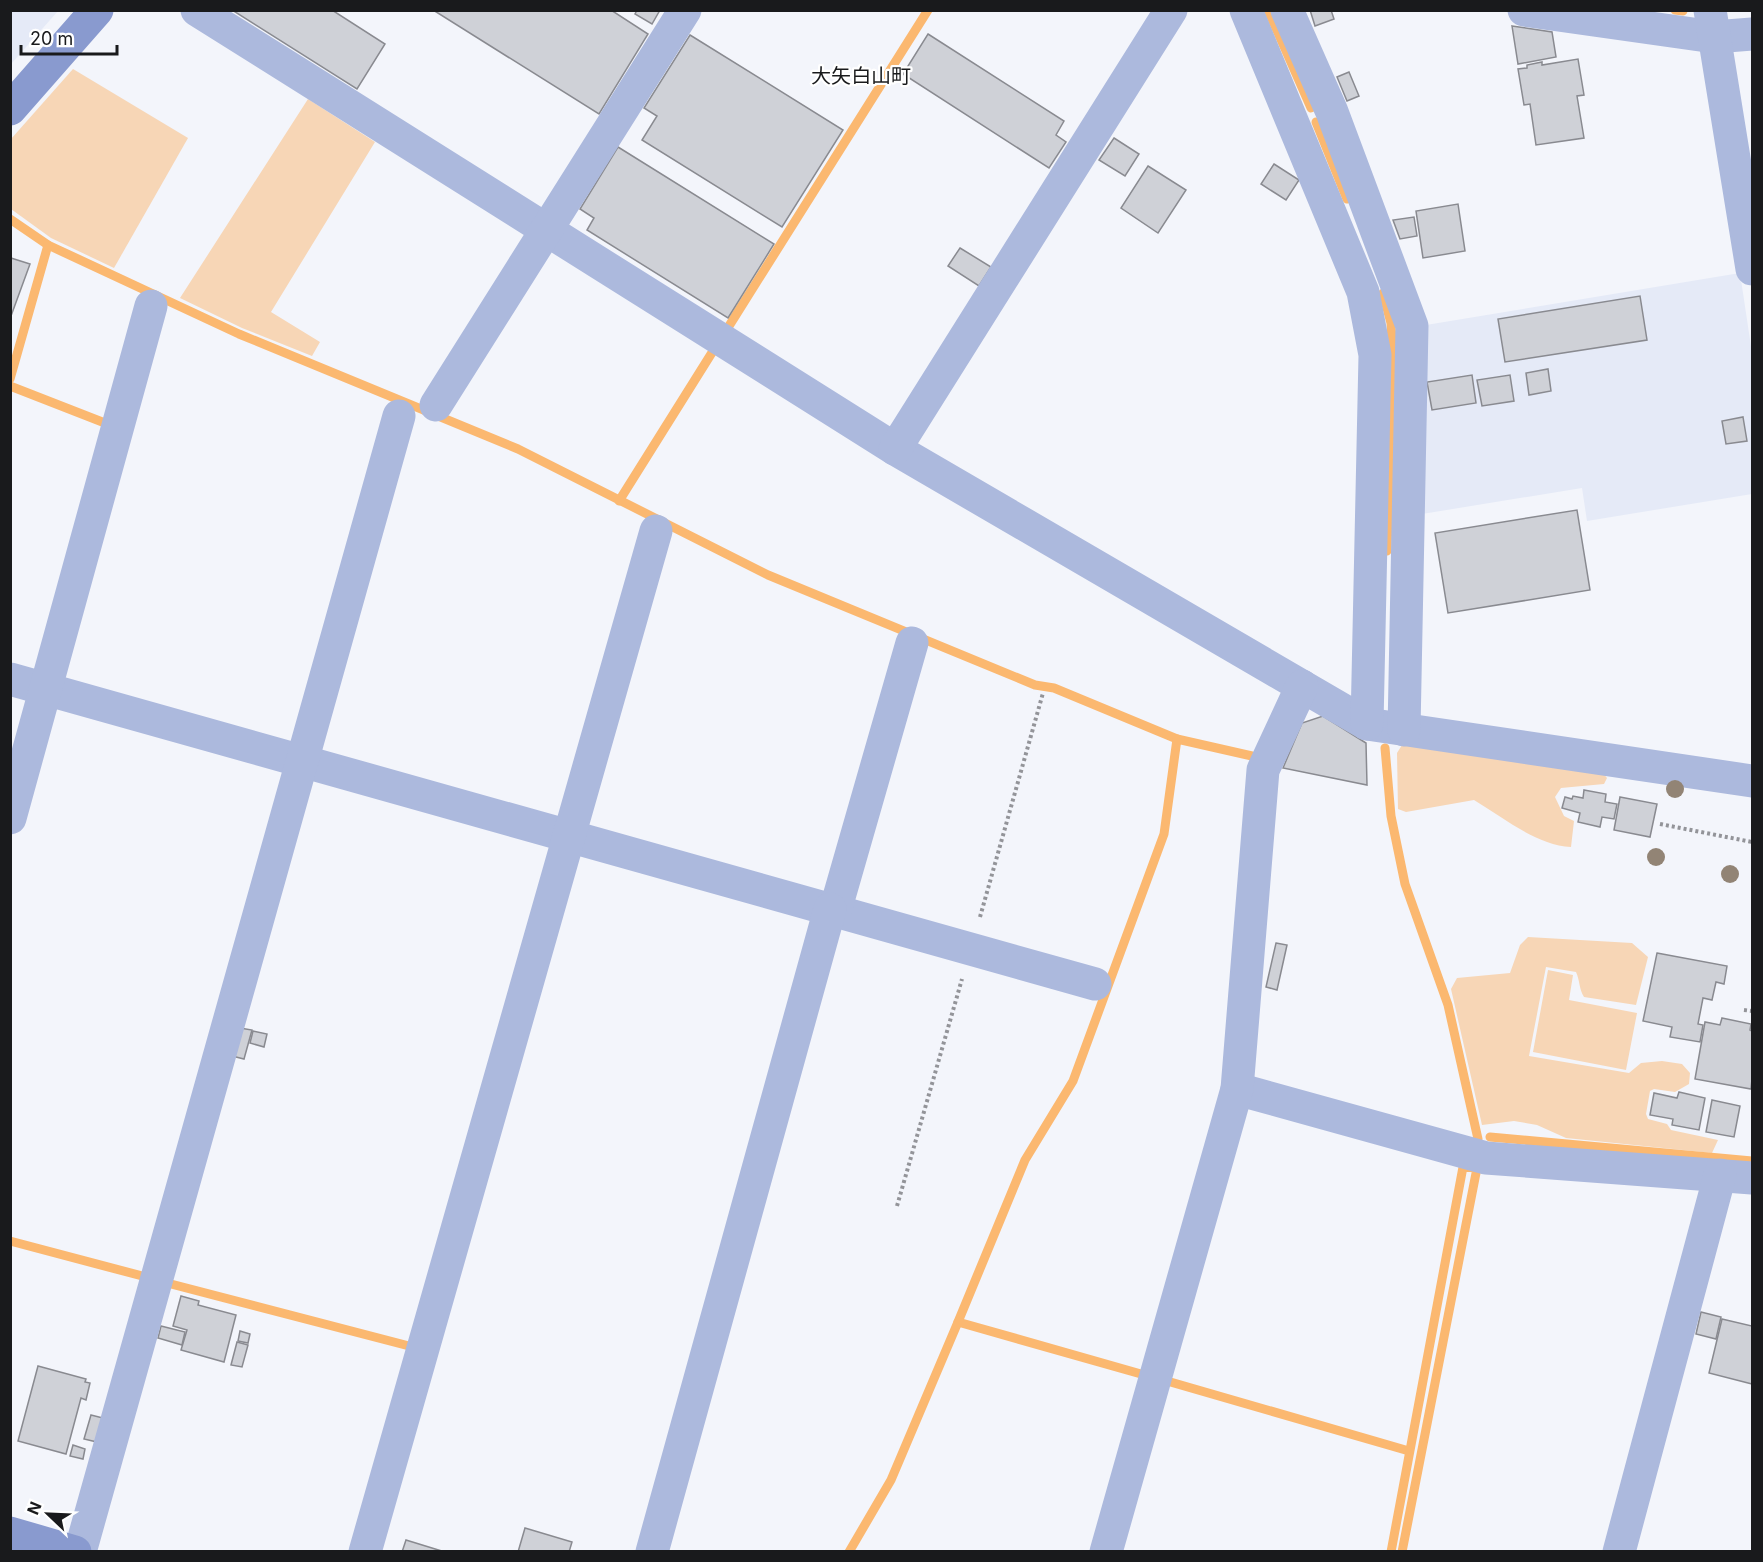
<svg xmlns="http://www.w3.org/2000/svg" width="1763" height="1562" font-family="Inter,'Noto Sans JP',sans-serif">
<rect width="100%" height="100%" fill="#f3f5fb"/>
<g fill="#e5eaf7">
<polygon points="11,10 58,11 11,64 10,11"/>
<polygon points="1740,273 1752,353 1752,494 1587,521 1582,488 1422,514 1426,325"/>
</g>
<g fill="#f7d6b6">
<polygon points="73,69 188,138 114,268 51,238 11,209 11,139"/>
<polygon points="308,99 375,142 271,312 320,342 312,356 242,328 180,298"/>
<path d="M1402,745L1601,771L1607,778L1604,784L1561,788L1555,797L1564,816L1574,821L1571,847C1536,845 1504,818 1474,800L1406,812L1398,809L1397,753Z"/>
<path d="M1528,937L1632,943L1648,957L1636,1005L1584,997C1579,989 1580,981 1576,972L1546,967L1529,1056L1629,1073L1641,1063L1662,1061L1682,1064L1690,1073L1689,1084L1675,1092L1654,1089L1650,1091L1646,1114L1648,1119L1667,1124L1671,1130L1718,1140L1712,1153L1566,1138L1537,1125L1514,1121L1482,1125L1451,989L1457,978L1510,973L1520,945Z"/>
<polygon points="1548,970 1573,975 1569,1000 1637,1013 1626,1070 1533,1052"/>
</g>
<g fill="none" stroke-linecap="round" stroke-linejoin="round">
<g stroke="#fbb870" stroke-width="9">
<polyline points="1268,10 1311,108"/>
<polyline points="1675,10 1683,11"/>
<polyline points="1316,122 1347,199"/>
<polyline points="10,219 48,245 239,334 518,449 768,575 1035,685 1054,688 1177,739"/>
<polyline points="1383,293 1391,323 1393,360 1387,551"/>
<polyline points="729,326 928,10"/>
<polyline points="10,379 48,245"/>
<polyline points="10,386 110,425 109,427"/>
<polyline points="619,501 713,351"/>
<polyline points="1385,748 1391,816 1405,884 1448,1005 1478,1139"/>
<polyline points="1490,1137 1752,1161"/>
<polyline points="10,1241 146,1277"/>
<polyline points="171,1284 413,1347"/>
<polyline points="958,1322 1025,1160 1073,1081 1164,834 1177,739 1252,756"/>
<polyline points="1167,1381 1409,1451"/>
<polyline points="849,1552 891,1480 958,1322 1141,1374"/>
<polyline points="1391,1552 1463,1167 1477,1168 1402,1552"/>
</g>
</g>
<g fill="#cfd1d7" stroke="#898a90" stroke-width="1.5">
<polygon points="232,10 332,10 385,44 357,89"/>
<polygon points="433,10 611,10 648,34 599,114"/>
<polygon points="637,10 660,10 652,24 635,14"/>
<polygon points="1310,10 1331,10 1334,19 1315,26"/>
<polygon points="1512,26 1552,32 1556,57 1518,64"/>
<polygon points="928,34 1064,121 1056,135 1066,142 1049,168 903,74"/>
<polygon points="690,35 843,130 782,227 642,140 657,116 644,108"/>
<polygon points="1578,59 1584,95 1577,96 1584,138 1536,145 1530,104 1524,105 1518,69 1527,68 1527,65 1542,62 1542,65"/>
<polygon points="1349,72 1359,96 1347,101 1337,77"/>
<polygon points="1114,138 1139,154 1125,176 1099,160"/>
<polygon points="618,147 774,244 728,318 587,230 594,218 580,209"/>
<polygon points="1274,164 1299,180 1286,200 1261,184"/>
<polygon points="1148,166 1186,190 1158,233 1121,208"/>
<polygon points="1458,204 1465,251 1423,258 1416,211"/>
<polygon points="1414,217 1417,236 1400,239 1393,220"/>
<polygon points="960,248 991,267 979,286 948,266"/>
<polygon points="11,258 30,264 11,316 10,259"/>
<polygon points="1640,296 1647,340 1505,362 1498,319"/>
<polygon points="1548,369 1551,391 1529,395 1526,373"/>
<polygon points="1472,375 1476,403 1432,410 1427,382"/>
<polygon points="1510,375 1514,401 1482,406 1477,380"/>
<polygon points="1743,417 1747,441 1726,444 1722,421"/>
<polygon points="1577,510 1590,590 1448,613 1435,533"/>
<polygon points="1323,716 1366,743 1367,785 1283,768 1302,723"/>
<polygon points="1584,790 1606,794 1605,802 1617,804 1614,819 1602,817 1600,827 1578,822 1580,813 1562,808 1565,797 1572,799 1573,796 1583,798"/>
<polygon points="1620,797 1657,804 1650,837 1614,830"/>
<polygon points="1276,943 1287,945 1277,990 1266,987"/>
<polygon points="1657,953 1727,966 1724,984 1716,982 1712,1000 1703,998 1698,1024 1703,1025 1700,1042 1670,1037 1672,1027 1643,1021"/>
<polygon points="1722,1018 1751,1024 1750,1030 1752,1031 1752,1079 1751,1089 1695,1079 1705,1022 1720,1025"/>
<polygon points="240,1028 252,1030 244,1059 232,1056"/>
<polygon points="253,1031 267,1034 264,1047 250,1043"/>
<polygon points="1679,1092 1705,1098 1699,1130 1672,1125 1673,1119 1650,1115 1654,1093 1677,1098"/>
<polygon points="1712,1100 1740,1106 1734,1137 1706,1132"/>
<polygon points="181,1296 199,1301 198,1305 236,1315 224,1362 181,1350 187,1330 173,1326"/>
<polygon points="1701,1312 1721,1317 1716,1339 1696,1334"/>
<polygon points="1722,1319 1752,1326 1752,1384 1709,1373"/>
<polygon points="161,1326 185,1332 182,1345 158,1338"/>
<polygon points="240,1331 250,1334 248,1343 238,1341"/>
<polygon points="237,1342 248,1345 242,1367 231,1365"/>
<polygon points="38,1366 86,1379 85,1382 90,1383 86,1400 81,1398 66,1454 18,1441"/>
<polygon points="91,1415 103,1418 97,1442 84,1439"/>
<polygon points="73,1445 85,1449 83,1459 70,1456"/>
<polygon points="525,1528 572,1542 569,1552 518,1552"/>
<polygon points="406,1540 445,1552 402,1552"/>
</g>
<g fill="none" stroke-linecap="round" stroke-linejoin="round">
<g stroke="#939499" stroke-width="4" stroke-dasharray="3 3" stroke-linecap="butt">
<polyline points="1660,824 1752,842"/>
<polyline points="980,917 1043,693"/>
<polyline points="1744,1010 1752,1011"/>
<polyline points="897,1206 962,979"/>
</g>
<g stroke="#acb9dd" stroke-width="33">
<polyline points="197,10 895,449 1367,724 1752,781"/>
<polyline points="1246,10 1363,292 1375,355 1367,724"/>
<polyline points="1287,10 1332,112 1412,326 1404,730"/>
<polyline points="1524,10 1714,37 1752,34"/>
<polyline points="1710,10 1752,269"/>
<polyline points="436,405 685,10"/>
<polyline points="895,449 1171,10"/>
<polyline points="10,679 1095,984"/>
<polyline points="10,818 151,306"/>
<polyline points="835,911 912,643"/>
<polyline points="1237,1089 1486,1158 1752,1178"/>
<polyline points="80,1552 399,416"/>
<polyline points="365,1552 656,531"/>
<polyline points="652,1552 830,909"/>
<polyline points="1106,1552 1237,1089 1263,770 1302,686"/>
<polyline points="1619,1552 1720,1175"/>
</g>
<g stroke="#899acf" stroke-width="33">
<polyline points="10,109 97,10"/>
<polyline points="10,1533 75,1552"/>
</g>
</g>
<g fill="#928475">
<circle cx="1675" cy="789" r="9"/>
<circle cx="1656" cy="857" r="9"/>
<circle cx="1730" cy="874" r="9"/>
</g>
<g text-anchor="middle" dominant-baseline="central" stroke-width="4.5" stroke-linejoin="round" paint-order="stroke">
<g font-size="20" fill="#191a1c" stroke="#fff">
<text x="861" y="76">大矢白山町</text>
</g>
</g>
<rect width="1763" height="1562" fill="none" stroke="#191a1c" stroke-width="24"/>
<g transform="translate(48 1514) rotate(293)" stroke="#ffffff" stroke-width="4.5" paint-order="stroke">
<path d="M0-4.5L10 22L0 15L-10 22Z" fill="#191a1c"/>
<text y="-9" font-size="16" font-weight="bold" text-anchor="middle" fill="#191a1c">N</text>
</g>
<path d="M21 45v9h96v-9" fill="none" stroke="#191a1c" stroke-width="3"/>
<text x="30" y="45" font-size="18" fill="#191a1c" stroke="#ffffff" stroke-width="4.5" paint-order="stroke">20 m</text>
</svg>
